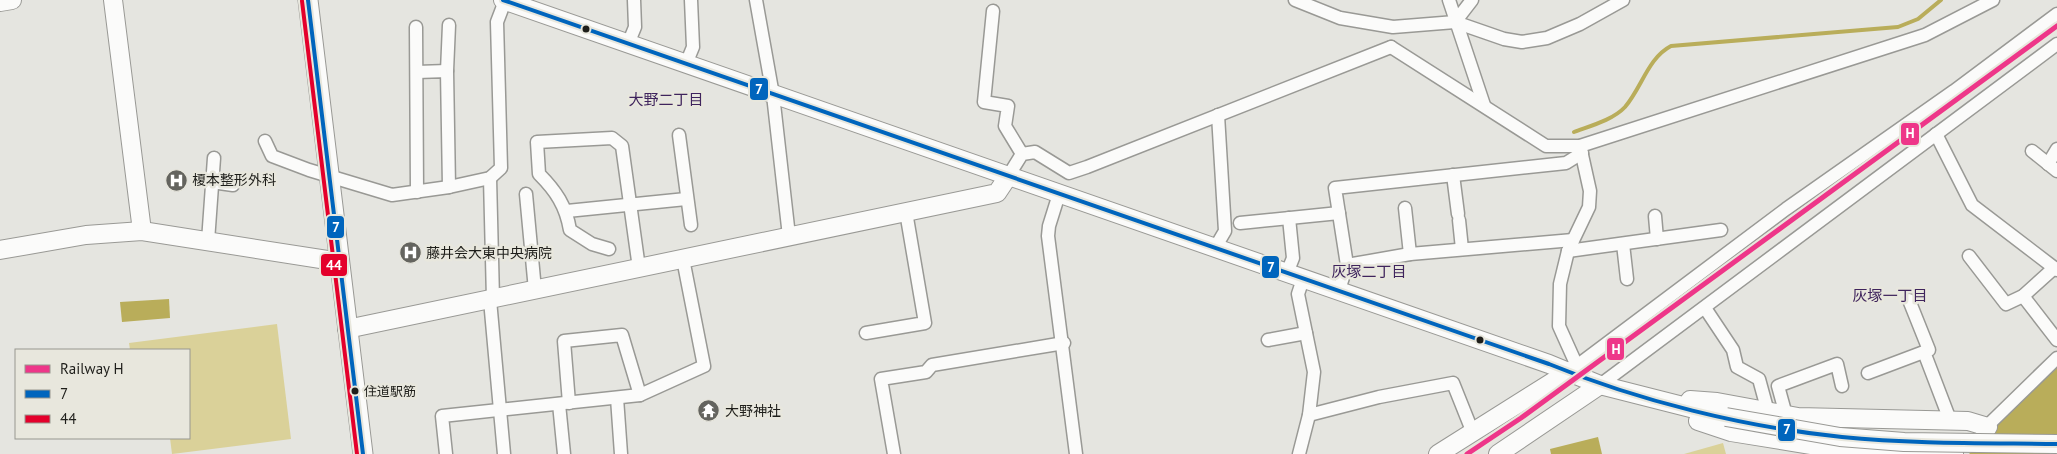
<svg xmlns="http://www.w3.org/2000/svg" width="2057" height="454" font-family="'PT Sans','Noto Sans JP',sans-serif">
<rect width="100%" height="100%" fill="#e5e5e0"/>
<g fill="#dad199">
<polygon points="277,324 291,439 172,454 170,438 189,438 189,350 130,350 129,343"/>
<polygon points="1723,443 1726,454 1684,454"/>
</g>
<g fill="#b9ad5a">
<polygon points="169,299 170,318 122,322 120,302"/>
<polygon points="2057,363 2057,445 2049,454 1969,454"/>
<polygon points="1598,437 1602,454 1551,454 1550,449"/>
</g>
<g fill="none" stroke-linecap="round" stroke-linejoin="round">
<path stroke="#b9ad5a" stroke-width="4" d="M1574,132C1590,126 1613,120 1625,107C1642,87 1648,58 1671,46L1898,27L1918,19L1941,0"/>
<defs>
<g id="street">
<polyline points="756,0 773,95 789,236"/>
<polyline points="1295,0 1340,18 1393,27 1455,22 1504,39 1522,42 1547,38 1580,24 1623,0"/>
<polyline points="1449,0 1484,105"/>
<polyline points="993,11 984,102 1008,106 1005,126 1022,154"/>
<polyline points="1455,22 1472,0"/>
<polyline points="416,27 417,192"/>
<polyline points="628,44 635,27 634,0"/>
<polyline points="1391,47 1546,146 1580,146 1925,35 1993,0"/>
<polyline points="686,64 693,47 691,0"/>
<polyline points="447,71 449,25"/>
<polyline points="417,72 447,71 449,187"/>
<polyline points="1936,134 1972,205 2057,270"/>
<polyline points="679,135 691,225"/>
<polyline points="265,141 272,156 309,170 392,195 449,187 490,178 501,168 497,22 505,1"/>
<polyline points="2032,151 2057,171"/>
<polyline points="2048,164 2057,149"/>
<polyline points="1009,175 1022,154 1035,152 1069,173 1087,167 1391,47"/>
<polyline points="1453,175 1458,214"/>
<polyline points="490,178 493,299"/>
<polyline points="212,182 233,185"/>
<polyline points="526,194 535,290"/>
<polyline points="1059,194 1049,226 1048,236 1076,454"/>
<polyline points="1405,208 1410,254"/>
<polyline points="567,211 686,199"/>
<polyline points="1655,216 1657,239"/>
<polyline points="1459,220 1462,249"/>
<polyline points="1240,223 1339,213"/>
<polyline points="208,241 214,158"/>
<polyline points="1623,244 1627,279"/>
<polyline points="1215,248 1225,231 1218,115"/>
<path d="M609,249L592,244L570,230C566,206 556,191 539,174L537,142L612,138L622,146L639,268"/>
<polyline points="1568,251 1721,230"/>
<polyline points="1969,256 2006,304 2023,296 2054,268"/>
<polyline points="1347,265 1410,254 1573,240"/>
<polyline points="1287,273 1293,258 1289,218"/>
<polyline points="1339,290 1347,265 1335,188 1566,163 1582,153"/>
<polyline points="2023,296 2057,340"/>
<polyline points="490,300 504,454"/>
<polyline points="1705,308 1733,350 1737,367 1759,379 1768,412"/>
<polyline points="866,333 925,323 906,212"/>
<polyline points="1268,340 1306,333"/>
<polyline points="1924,352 1950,420"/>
<polyline points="1577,366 1559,326 1560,284 1568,251 1589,207 1590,191 1580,146"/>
<polyline points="1570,371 1786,209 1954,91 2057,14"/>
<polyline points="1868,373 1929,350 1909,300"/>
<polyline points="1600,385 2057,44"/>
<polyline points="617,398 621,454"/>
<polyline points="569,403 564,341 622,335 640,395"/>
<polyline points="559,404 564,454"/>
<polyline points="1309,415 1379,397 1453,383 1473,433"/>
<polyline points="1786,415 1778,386 1837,364 1842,386"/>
<polyline points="1982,431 2057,358"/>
<polyline points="446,454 442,416 640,395 704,366 683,259"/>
<polyline points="894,454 881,379 926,372 932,365 1064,343"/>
<polyline points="1299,454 1309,415 1314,372 1298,294 1303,279"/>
</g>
<g id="secondary">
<polyline points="113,0 142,231"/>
<polyline points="503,0 1549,364 1600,385 1726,417"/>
<polyline points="0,2 12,0"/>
<polyline points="0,250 86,235 142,231 340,262"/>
<polyline points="347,329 997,193 1009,175"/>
<polyline points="1690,400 1717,402 1798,417 1968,421 1988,427"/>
<polyline points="1698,421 1731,432 1866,454 1954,453"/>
<polyline points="1438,454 1570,371"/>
<polyline points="1498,454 1600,385"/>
</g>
<polyline id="primary" points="308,0 363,454"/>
</defs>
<use href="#street" stroke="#999995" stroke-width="15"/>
<use href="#secondary" stroke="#999995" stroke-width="20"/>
<use href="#primary" stroke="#999995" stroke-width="21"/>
<use href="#street" stroke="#fbfbfa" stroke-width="12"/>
<use href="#secondary" stroke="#fbfbfa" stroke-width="18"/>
<use href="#primary" stroke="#fbfbfa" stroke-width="19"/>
<defs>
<polyline id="secondary-bridge" points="1726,417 1840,437 1904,442 2057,444"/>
</defs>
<use href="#secondary-bridge" stroke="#999995" stroke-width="20" stroke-linecap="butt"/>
<use href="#secondary-bridge" stroke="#fbfbfa" stroke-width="18"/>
<defs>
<g id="bus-1">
<polyline points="308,0 363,454"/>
<path d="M503,0L1549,364C1639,401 1744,427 1842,437C1913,444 1985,443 2057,444"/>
</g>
<polyline id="bus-2" points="302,1 357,454"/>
</defs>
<use href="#bus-1" stroke="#e8e7dd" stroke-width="8"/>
<use href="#bus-2" stroke="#e8e7dd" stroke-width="8"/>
<use href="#bus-1" stroke="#0065bd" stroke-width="4"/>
<use href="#bus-2" stroke="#e4002b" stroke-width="4"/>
<defs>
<polyline id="rail-1" points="1467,454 1521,418 2057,26"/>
</defs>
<use href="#rail-1" stroke="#e8e7dd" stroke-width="9"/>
<use href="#rail-1" stroke="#ee3689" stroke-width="5"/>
</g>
<defs>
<symbol id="hospital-disc" viewBox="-11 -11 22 22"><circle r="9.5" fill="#64645f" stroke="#e8e7dd"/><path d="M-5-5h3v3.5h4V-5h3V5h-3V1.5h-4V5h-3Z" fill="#fff"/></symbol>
<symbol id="temple-disc" viewBox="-11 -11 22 22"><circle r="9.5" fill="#64645f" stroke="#e8e7dd"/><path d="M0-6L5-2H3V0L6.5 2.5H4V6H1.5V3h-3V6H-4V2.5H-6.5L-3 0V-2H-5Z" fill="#fff"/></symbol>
</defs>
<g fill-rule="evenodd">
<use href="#hospital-disc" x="164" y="168" width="25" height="25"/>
<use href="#hospital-disc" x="398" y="240" width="25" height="25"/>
<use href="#temple-disc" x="696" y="398" width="25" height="25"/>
</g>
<g fill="#1e1e1a" stroke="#e8e7dd" stroke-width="2">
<circle cx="586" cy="29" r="4.5"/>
<circle cx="1480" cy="340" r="4.5"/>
<circle cx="355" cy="391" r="4.5"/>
</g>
<g text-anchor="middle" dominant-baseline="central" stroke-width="5" stroke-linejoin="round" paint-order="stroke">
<g font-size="13" fill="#1e1e1a" stroke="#e8e7dd" text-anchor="start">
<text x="364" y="391">住道駅筋</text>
</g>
<g font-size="14" fill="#1e1e1a" stroke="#e8e7dd" text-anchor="start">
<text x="192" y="180">榎本整形外科</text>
<text x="426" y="253">藤井会大東中央病院</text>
<text x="725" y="411">大野神社</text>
</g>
<g font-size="15" fill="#3f245d" stroke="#e8e7dd">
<text x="666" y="99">大野二丁目</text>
<text x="1369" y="271">灰塚二丁目</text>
<text x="1890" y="295">灰塚一丁目</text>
</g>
</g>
<g stroke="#e8e7dd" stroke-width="2">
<rect x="749" y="77" width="20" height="24" rx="5" fill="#0065bd"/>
<rect x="1900" y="122" width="20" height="24" rx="5" fill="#ee3689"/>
<rect x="326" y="215" width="19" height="24" rx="5" fill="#0065bd"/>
<rect x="320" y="253" width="28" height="24" rx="5" fill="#e4002b"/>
<rect x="1261" y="255" width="19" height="24" rx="5" fill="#0065bd"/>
<rect x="1606" y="337" width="19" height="24" rx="5" fill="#ee3689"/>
<rect x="1777" y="418" width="19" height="24" rx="5" fill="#0065bd"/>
</g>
<g font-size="14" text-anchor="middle" font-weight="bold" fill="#fff">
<text x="759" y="94">7</text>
<text x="1910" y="138">H</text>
<text x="336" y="232">7</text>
<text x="334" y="270">44</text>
<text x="1271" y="272">7</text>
<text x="1616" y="354">H</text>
<text x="1787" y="434">7</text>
</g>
<rect x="15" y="349" width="175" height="90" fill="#e8e7dd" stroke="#97978f"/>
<rect x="25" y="365" width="25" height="8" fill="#ee3689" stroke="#97978f"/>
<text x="60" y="374" font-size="15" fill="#1e1e1a">Railway H</text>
<rect x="25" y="390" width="25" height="8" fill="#0065bd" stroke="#97978f"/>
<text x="60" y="399" font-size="15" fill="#1e1e1a">7</text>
<rect x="25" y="415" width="25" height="8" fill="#e4002b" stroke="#97978f"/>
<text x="60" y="424" font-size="15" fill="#1e1e1a">44</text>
</svg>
